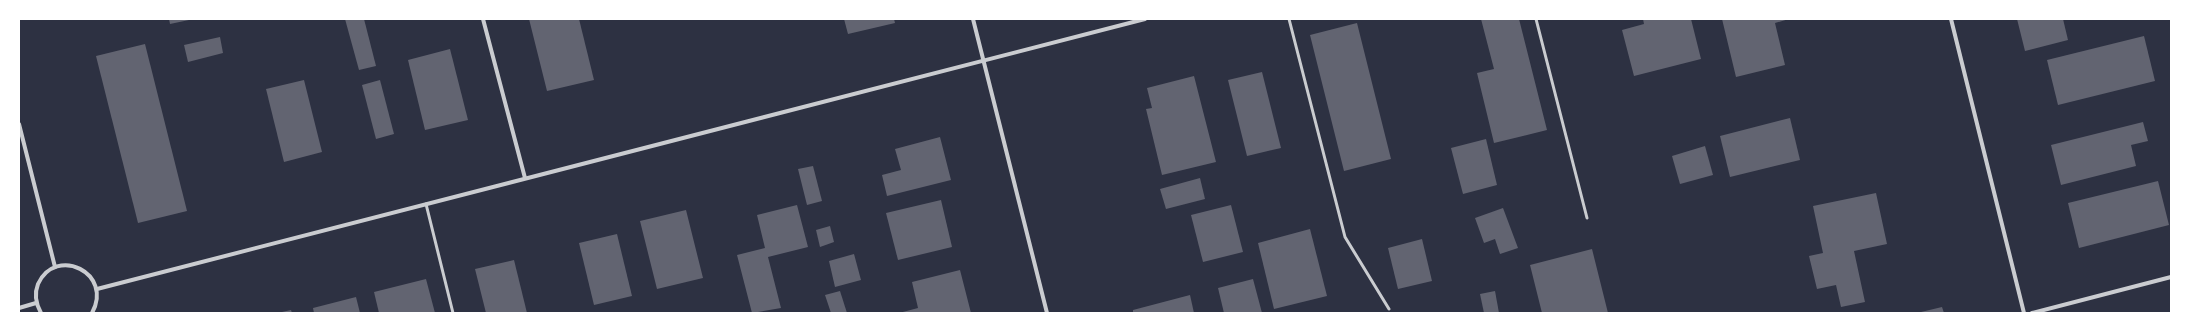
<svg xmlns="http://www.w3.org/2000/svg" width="2190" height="332" font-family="'Varela Round',sans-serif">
<rect width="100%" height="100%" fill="#2d3142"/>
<g fill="#626471">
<polygon points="169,19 188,19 189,20 170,24"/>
<polygon points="345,19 364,19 376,66 359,70"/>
<polygon points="529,19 579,19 594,80 547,91"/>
<polygon points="844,19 894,19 895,23 848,34"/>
<polygon points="1481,19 1519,19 1547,130 1494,143 1477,73 1494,69"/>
<polygon points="1643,19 1691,19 1701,59 1634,76 1622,30 1644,24"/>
<polygon points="1722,19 1789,19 1775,23 1785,65 1736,77"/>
<polygon points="2017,19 2063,19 2068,40 2025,51"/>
<polygon points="1357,23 1391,159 1344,171 1310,35"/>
<polygon points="2144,36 2155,81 2058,105 2047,60"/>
<polygon points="220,37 223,53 188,62 184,45"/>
<polygon points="145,44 187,211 138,223 96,56"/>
<polygon points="450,49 468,120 425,130 408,60"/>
<polygon points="1262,72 1281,148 1247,156 1228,80"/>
<polygon points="1194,76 1216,162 1162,175 1146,109 1152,108 1147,88"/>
<polygon points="304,80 322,152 284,162 266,89"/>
<polygon points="380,80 394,134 376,139 362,85"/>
<polygon points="1790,118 1800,160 1730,177 1720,136"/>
<polygon points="2143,122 2148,141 2131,145 2136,166 2061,185 2051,145"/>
<polygon points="940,137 951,180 887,196 882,175 901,170 895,149"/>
<polygon points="1486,139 1497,185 1463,194 1451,148"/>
<polygon points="1705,146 1713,175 1680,184 1672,156"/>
<polygon points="813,166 822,201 807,205 798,169"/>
<polygon points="1200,178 1205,199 1166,209 1160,189"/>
<polygon points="2158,181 2169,225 2079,248 2068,203"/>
<polygon points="1876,193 1887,244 1854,251 1865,302 1841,307 1836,285 1817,289 1809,256 1823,253 1813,206"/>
<polygon points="941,200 952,247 898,260 886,213"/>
<polygon points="797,205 808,247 768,257 781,308 752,313 737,255 765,248 757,215"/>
<polygon points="1231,205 1243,252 1203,262 1191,215"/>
<polygon points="1503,208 1518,248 1500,254 1495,239 1484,243 1475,218"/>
<polygon points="686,210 703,278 657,289 640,221"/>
<polygon points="830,226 834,242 820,247 816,230"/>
<polygon points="1310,229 1327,296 1274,309 1258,243"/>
<polygon points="617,234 632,296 594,305 579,243"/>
<polygon points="1422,239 1432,281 1398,289 1388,248"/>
<polygon points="1592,249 1608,313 1542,313 1530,265"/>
<polygon points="854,254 861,280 835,287 829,261"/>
<polygon points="514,260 527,313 486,313 475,269"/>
<polygon points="960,270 971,313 899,313 918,308 912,282"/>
<polygon points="426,279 435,313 379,313 374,292"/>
<polygon points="1253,279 1262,313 1224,313 1218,288"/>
<polygon points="840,291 847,313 831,313 825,295"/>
<polygon points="1495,291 1499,313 1484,313 1480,294"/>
<polygon points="1190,295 1194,313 1133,313 1133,310"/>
<polygon points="356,297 360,313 314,313 313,308"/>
<polygon points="1942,307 1944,313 1921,313 1921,312"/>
<polygon points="291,310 292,313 282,313 282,312"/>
</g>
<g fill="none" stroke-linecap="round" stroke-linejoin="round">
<g stroke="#caccd0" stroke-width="3">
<polyline points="1289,19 1345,237 1389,309"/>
<polyline points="1536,19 1587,218"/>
<polyline points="426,204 453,313"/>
</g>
<g stroke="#caccd0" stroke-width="4">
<polyline points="483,19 525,178"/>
<polyline points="973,19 1047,313"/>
<polyline points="1951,19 2024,313"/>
<polyline points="19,124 55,267"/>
<polyline points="97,289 1145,19"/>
<polyline points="19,308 36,303"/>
<path d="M41,313C36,304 34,294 38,284C56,245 114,273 92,313"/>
<polyline points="2032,313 2171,277"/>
</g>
</g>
<rect width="2190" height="332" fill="none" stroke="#ffffff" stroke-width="40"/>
</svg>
